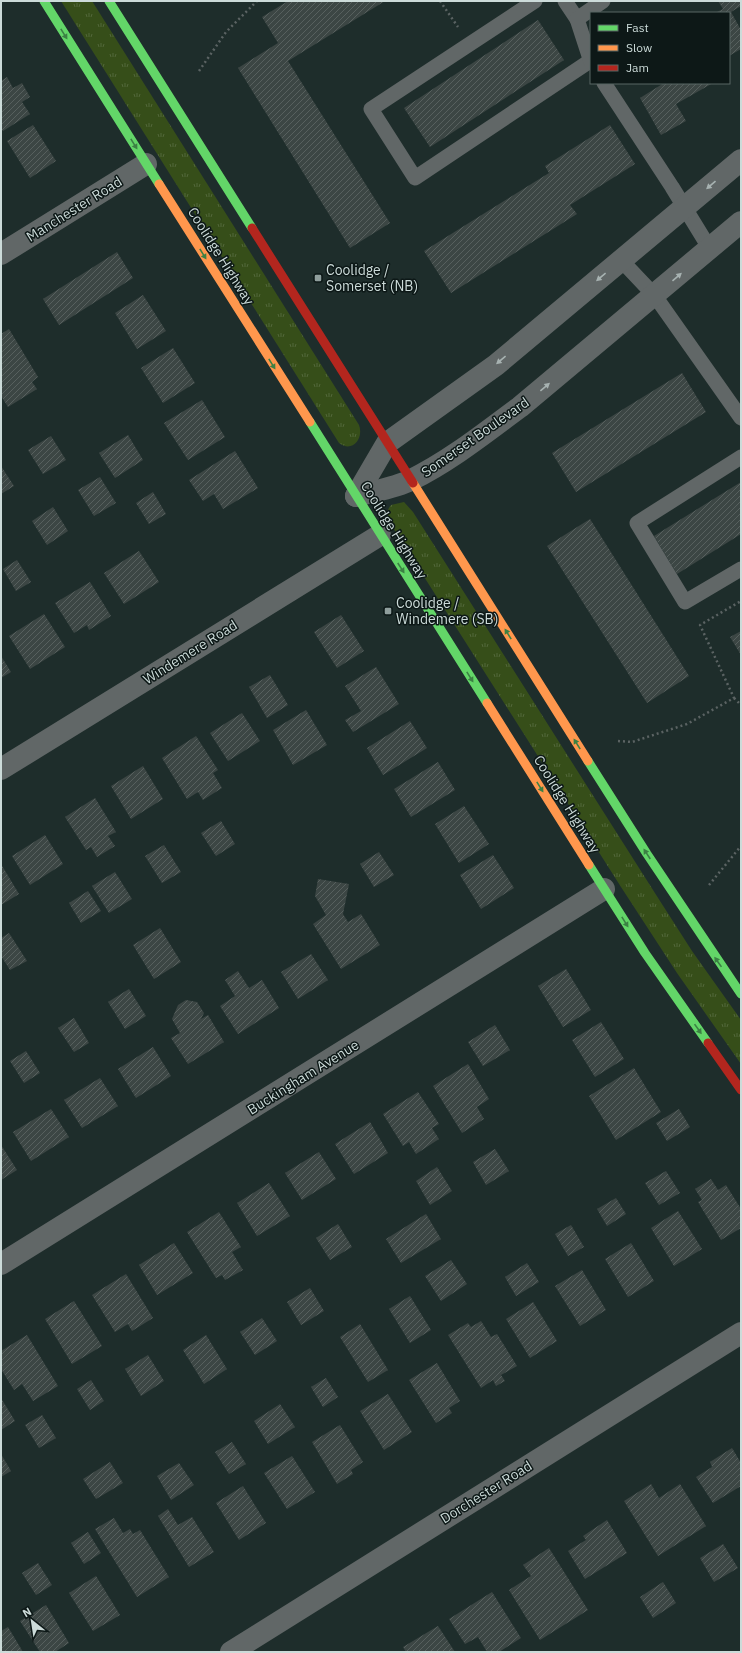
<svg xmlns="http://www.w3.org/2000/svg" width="742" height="1653" font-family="'IBM Plex Sans',sans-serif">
<defs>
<pattern id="grass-tufts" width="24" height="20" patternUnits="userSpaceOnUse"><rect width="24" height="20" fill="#364e19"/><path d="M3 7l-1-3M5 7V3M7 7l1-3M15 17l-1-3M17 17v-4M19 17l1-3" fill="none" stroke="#52673a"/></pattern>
<pattern id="building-hatch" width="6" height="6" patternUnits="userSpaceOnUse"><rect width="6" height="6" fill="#3c4644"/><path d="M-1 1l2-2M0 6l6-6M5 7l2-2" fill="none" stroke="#57605e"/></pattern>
</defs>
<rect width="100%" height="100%" fill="#1e2d2b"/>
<g fill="url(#grass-tufts)">
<path d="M61,1H92L359,425C364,439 352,453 339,443Z"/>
<path d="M404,502L413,512L660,901L692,951L741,1020V1064L677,973L621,887L388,520C386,514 387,510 391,505Z"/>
</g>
<g fill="url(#building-hatch)">
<polygon points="288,1 385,1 288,61 390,223 350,248 238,68 278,43 262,17"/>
<polygon points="718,1 741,1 741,6 731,12 741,30 741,49 729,56 729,13 715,13 723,9"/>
<polygon points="538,20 564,60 430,147 404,108"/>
<polygon points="7,77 13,88 22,83 30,97 22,102 30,114 3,131 1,129 1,81"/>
<polygon points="664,83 713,83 676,104 686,121 661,135 640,98"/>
<polygon points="33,125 56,161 30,178 7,141"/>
<polygon points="610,125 635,164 570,205 577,214 451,293 424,251 549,173 545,166"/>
<polygon points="117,252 133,278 59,325 43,299"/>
<polygon points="143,295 166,331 137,349 115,313"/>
<polygon points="9,329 38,377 32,382 37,389 8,407 1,396 1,334"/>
<polygon points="173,348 195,383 163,403 141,368"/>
<polygon points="682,373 706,412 576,492 552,453"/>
<polygon points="202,400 225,437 188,460 164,423"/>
<polygon points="128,435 143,460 115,478 99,453"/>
<polygon points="51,436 66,460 43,474 28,450"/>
<polygon points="235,451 258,488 223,509 214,494 203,501 189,480"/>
<polygon points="1,466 14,486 1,494"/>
<polygon points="100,477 116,503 94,516 78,490"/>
<polygon points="741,482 741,534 677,574 654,536"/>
<polygon points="153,492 166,514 149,524 136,503"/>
<polygon points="53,507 68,531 47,545 32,521"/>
<polygon points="590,519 689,676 647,703 547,546"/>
<polygon points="139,551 159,582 124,604 104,573"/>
<polygon points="17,560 31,582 16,591 3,569"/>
<polygon points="90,582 111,616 89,630 87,625 74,633 55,603"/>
<polygon points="44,614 65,647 30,669 9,636"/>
<polygon points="341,615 364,651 337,668 314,632"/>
<polygon points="741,631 741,655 730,637"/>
<polygon points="1,656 11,672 1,678"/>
<polygon points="376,667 399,704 353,732 345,720 361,711 345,686"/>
<polygon points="270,675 288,705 267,718 249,687"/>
<polygon points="306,710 327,745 293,765 273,730"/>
<polygon points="242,713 260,741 228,761 210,733"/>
<polygon points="410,721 427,748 383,775 367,748"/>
<polygon points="196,736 218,770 213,773 222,788 203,800 198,792 187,799 162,758"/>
<polygon points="438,762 455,790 411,817 394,789"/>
<polygon points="143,766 163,799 131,819 111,786"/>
<polygon points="95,798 116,832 108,836 115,846 97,857 91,847 86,850 65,817"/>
<polygon points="464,806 489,844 459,863 435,824"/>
<polygon points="221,821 235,844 216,856 201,833"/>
<polygon points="45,835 63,864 30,885 12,856"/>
<polygon points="164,845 181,872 162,883 145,856"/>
<polygon points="379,852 394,875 374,887 360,864"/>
<polygon points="493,855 514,888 481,909 460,875"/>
<polygon points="1,864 19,894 1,905"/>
<polygon points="115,872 132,899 109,913 92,886"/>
<polygon points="318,879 349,884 343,914 348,922 361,914 380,945 341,969 313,924 326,915 315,896"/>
<polygon points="88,891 101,911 81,923 69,903"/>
<polygon points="160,928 181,962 154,979 133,945"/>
<polygon points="9,933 27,961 10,970 1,956 1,938"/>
<polygon points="311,954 328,980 298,999 281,972"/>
<polygon points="566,969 591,1010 563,1027 538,986"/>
<polygon points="238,971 249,988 262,980 279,1008 238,1034 220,1006 235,996 225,980"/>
<polygon points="129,989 146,1016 125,1029 108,1002"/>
<polygon points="186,1000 197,1002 204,1013 201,1019 208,1015 224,1042 188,1064 171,1038 180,1033 172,1019 178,1005"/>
<polygon points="74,1018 89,1043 74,1052 58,1028"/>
<polygon points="601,1022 624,1059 595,1077 572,1040"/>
<polygon points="495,1025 510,1050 483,1066 468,1042"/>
<polygon points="153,1047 171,1076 136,1098 118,1069"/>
<polygon points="26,1051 40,1073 24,1083 10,1061"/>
<polygon points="468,1064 489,1099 477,1107 484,1119 462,1133 433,1086"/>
<polygon points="634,1068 661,1112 616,1140 589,1096"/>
<polygon points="100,1078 118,1106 82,1128 64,1100"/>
<polygon points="418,1092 439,1124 432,1128 439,1139 416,1154 409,1142 403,1146 383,1114"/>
<polygon points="51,1109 69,1137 31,1161 13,1132"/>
<polygon points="679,1109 690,1127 667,1141 656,1123"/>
<polygon points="370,1122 388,1153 354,1174 335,1144"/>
<polygon points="1,1145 17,1170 1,1180"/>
<polygon points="495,1149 509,1171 486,1185 473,1162"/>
<polygon points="319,1152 336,1179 302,1200 285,1173"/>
<polygon points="437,1167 452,1191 430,1205 416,1181"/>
<polygon points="666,1171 680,1193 659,1205 645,1183"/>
<polygon points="711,1179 718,1190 726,1185 741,1209 741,1228 721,1240 698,1202 702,1200 695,1189"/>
<polygon points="269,1183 290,1216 257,1236 237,1203"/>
<polygon points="616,1198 626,1214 607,1226 597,1209"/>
<polygon points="678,1211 702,1249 674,1266 651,1228"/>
<polygon points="219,1212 241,1247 232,1252 243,1270 225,1280 222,1275 216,1278 187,1232"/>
<polygon points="426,1214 441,1239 401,1263 386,1239"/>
<polygon points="338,1224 352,1247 330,1260 316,1238"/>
<polygon points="571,1225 584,1247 568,1256 555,1234"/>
<polygon points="174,1243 193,1273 157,1295 139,1265"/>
<polygon points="631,1243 654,1281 628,1297 605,1259"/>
<polygon points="451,1260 467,1284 441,1301 425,1276"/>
<polygon points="527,1263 539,1282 516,1296 505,1277"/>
<polygon points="582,1270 606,1310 580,1326 555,1286"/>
<polygon points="126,1274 153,1318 132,1331 128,1324 115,1332 92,1295"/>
<polygon points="310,1288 324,1311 301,1325 287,1302"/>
<polygon points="410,1296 431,1330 410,1343 389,1309"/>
<polygon points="74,1301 102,1346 72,1364 45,1319"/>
<polygon points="533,1302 557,1341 530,1358 506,1319"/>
<polygon points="262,1318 277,1341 255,1355 240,1332"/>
<polygon points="481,1321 491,1337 497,1334 517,1366 501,1375 505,1381 496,1386 493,1380 481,1388 448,1335 468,1323 471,1327"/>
<polygon points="360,1324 388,1370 368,1382 340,1337"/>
<polygon points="27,1335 58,1386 33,1401 22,1384 14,1390 1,1369 1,1351"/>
<polygon points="206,1335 227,1369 204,1384 183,1350"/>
<polygon points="148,1355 164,1381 141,1396 125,1369"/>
<polygon points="437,1363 460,1401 449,1408 452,1413 436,1423 409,1380"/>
<polygon points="326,1378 338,1397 323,1407 311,1387"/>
<polygon points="91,1380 104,1401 90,1410 77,1389"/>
<polygon points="388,1394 412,1432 384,1450 360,1411"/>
<polygon points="1,1398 15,1421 1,1430"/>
<polygon points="280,1404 295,1427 268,1444 254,1421"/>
<polygon points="42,1415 56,1438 39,1448 25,1425"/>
<polygon points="340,1425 363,1462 351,1470 353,1474 337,1484 312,1442"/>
<polygon points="232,1442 246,1464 229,1474 215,1452"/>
<polygon points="732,1448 741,1463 741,1486 713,1503 696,1477 712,1467 710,1462"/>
<polygon points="1,1454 11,1471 1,1477"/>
<polygon points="292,1456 315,1492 287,1509 264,1473"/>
<polygon points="110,1462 123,1483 96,1499 83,1479"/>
<polygon points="179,1463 194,1485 171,1500 157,1476"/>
<polygon points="651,1484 659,1498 680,1484 706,1526 658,1556 624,1501"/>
<polygon points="243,1486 266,1523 239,1540 216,1503"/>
<polygon points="168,1509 178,1525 192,1517 214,1552 189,1567 158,1516"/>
<polygon points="114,1518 123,1533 130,1529 133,1534 140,1530 169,1577 137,1597 95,1529"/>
<polygon points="607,1520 627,1553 585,1579 568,1551 586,1540 583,1536"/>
<polygon points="88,1532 101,1553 84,1564 71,1543"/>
<polygon points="723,1544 738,1568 714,1582 700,1558"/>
<polygon points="549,1548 588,1610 540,1640 509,1590 531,1576 523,1565"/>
<polygon points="38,1563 52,1585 36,1595 22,1573"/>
<polygon points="96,1576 120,1615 93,1631 69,1593"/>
<polygon points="663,1582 676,1603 653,1618 640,1597"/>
<polygon points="492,1592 521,1638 499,1652 487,1652 478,1637 465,1644 449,1619"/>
<polygon points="46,1605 69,1643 55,1652 40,1652 20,1621"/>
<polygon points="438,1626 455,1652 406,1652 403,1647"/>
<polygon points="8,1627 23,1652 1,1652 1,1631"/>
</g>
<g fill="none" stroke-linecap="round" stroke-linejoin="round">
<g stroke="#5b6363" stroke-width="2.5" stroke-dasharray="2 3" stroke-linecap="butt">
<polyline points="440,1 458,27"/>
<polyline points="199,71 226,32 257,1"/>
<polyline points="734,698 741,705"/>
<polyline points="618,741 632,742 687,724 734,698 700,625 741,601"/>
<polyline points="709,885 741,846"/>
</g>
<g stroke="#616767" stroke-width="15">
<polyline points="535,1 371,109 415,178 590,61"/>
<polyline points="565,1 577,19"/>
<polyline points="591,62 577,19 603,1"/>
<polyline points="604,83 672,187 710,249"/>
<polyline points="621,260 655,296 741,418"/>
<polyline points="741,457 637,523 685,602 741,569"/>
</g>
<g stroke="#616767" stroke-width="22">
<polyline points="1,254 146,164"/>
<polyline points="356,496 387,443 496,365 741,160"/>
<path d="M356,496C374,491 395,488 411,480C450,461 486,432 520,407L741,222"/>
<polyline points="1,769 380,535"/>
<polyline points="1,1264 604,889"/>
<polyline points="231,1652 741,1333"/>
</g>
<g stroke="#63d668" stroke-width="9">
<polyline points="44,1 159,184"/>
<polyline points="109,1 252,228"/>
<polyline points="310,422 487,703"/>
<polyline points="588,761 647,854 741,994"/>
<polyline points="589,865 645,953 708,1043"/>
</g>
<g stroke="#ff974d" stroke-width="9">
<polyline points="159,184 310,422"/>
<polyline points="413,483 588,761"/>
<polyline points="487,703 589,865"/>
</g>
<g stroke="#b3261e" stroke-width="9">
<polyline points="252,228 413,483"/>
<polyline points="708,1043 741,1090"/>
</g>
</g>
<defs><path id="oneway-solid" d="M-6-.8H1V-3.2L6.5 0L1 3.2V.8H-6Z"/></defs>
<g fill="#3c8044">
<use href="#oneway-solid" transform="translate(64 34) rotate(58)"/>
<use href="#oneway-solid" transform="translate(134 144) rotate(58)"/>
<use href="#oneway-solid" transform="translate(203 254) rotate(58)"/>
<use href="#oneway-solid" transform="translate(272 364) rotate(58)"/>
<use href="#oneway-solid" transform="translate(401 568) rotate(57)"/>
<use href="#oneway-solid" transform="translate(508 634) rotate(-122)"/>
<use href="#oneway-solid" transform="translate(470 677) rotate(58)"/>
<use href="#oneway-solid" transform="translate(577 744) rotate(-122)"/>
<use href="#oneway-solid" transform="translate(540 787) rotate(58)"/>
<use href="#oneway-solid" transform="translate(647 854) rotate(-123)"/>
<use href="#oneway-solid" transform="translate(625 922) rotate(58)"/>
<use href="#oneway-solid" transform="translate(718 962) rotate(-125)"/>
<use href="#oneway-solid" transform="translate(698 1029) rotate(55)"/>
</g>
<g fill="#a7b2b1">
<use href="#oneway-solid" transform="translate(711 185) rotate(139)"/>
<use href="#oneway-solid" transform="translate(601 277) rotate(140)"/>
<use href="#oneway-solid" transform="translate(677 277) rotate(-41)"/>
<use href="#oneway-solid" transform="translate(501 360) rotate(140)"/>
<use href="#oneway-solid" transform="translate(545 387) rotate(-40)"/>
</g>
<g fill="#8f9e9c" stroke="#0d1817" stroke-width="1.5">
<rect x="314" y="274" width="8" height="8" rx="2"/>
<rect x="384" y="607" width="8" height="8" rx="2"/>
</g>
<g text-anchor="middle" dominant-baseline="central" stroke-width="3" stroke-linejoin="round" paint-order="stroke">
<g font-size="14" fill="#ccdbd9" stroke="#0d1817">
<text transform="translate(74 209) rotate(-32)">Manchester Road</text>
<text transform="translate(221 256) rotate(58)">Coolidge Highway</text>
<text transform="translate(475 437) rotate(-35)">Somerset Boulevard</text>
<text transform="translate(394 530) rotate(58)">Coolidge Highway</text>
<text transform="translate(190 652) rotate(-32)">Windemere Road</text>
<text transform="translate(567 804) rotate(58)">Coolidge Highway</text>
<text transform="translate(303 1077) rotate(-32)">Buckingham Avenue</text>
<text transform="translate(486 1492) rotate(-32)">Dorchester Road</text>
</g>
<g font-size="14" fill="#ccdbd9" stroke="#0d1817" text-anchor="start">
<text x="326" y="270">Coolidge /<tspan x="326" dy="16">Somerset (NB)</tspan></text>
<text x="396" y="603">Coolidge /<tspan x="396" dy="16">Windemere (SB)</tspan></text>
</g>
</g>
<rect width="742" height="1653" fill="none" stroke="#ccdbd9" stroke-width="4"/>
<rect x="590" y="12" width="140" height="72" fill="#0d1817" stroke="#596665"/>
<rect x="598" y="25" width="20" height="6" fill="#63d668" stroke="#596665"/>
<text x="626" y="32" font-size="12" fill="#ccdbd9">Fast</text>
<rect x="598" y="45" width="20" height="6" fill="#ff974d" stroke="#596665"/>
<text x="626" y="52" font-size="12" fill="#ccdbd9">Slow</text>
<rect x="598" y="65" width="20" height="6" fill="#b3261e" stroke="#596665"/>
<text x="626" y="72" font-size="12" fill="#ccdbd9">Jam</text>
<g transform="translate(32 1621) rotate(330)" stroke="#0d1817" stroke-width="3" paint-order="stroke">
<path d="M0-3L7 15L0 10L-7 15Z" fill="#ccdbd9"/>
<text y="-6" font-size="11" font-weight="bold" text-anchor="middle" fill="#ccdbd9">N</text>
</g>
</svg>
